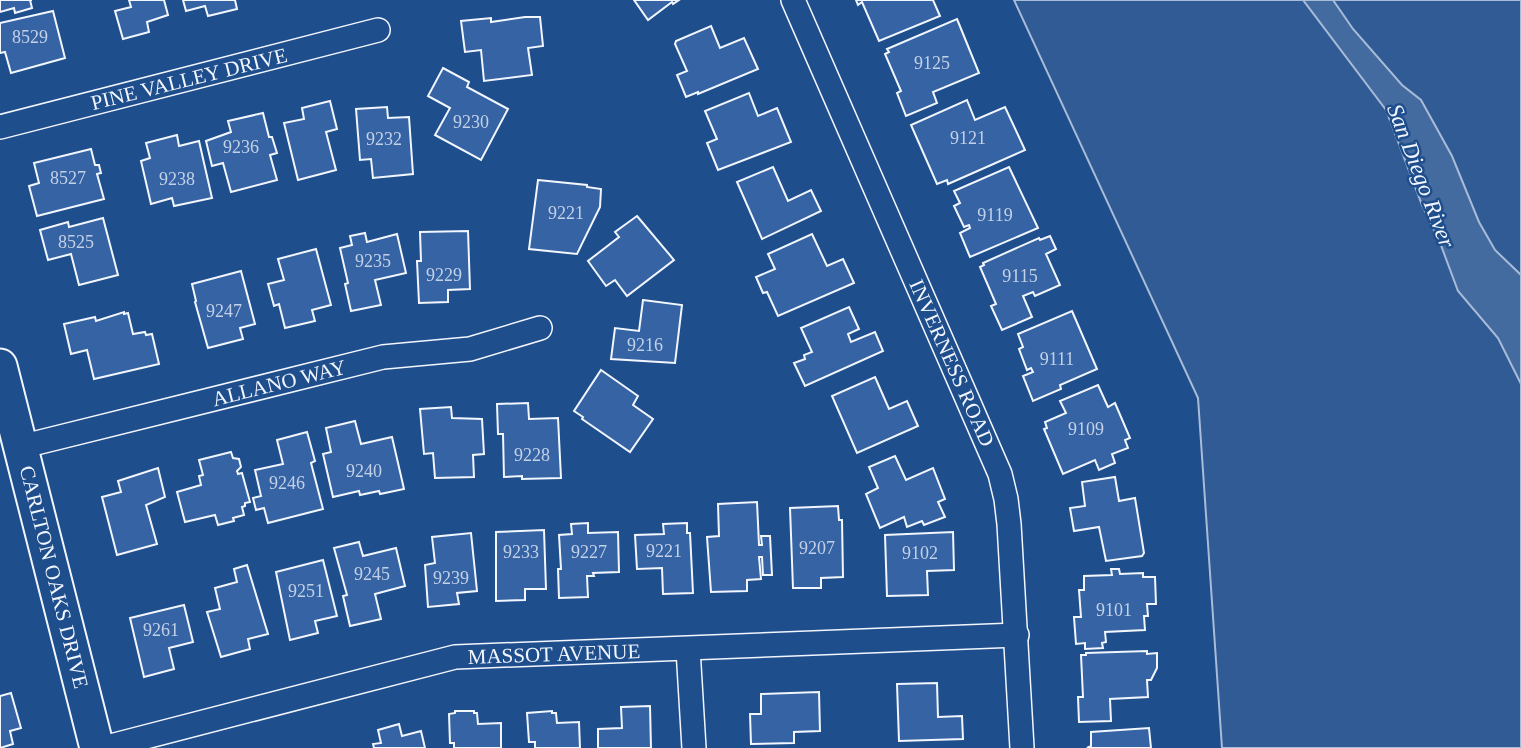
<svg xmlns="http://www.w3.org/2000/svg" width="1521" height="748" font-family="'Times New Roman',serif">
<rect width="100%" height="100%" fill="#1f4e8c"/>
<polygon fill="#305b95" stroke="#a8bbd7" stroke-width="2" points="1014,0 1521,0 1521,748 1222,748 1198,398"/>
<polygon fill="#446ba0" stroke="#a8bbd7" stroke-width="2" points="1303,0 1333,0 1353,29 1402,85 1421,100 1452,156 1479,222 1495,250 1521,275 1521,384 1498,338 1458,291 1439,240 1422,205 1386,110"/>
<g fill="#3563a3" stroke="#f2f6ff" stroke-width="2">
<polygon points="0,0 32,0 30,0 32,8 15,13 14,8 0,12"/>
<polygon points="129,0 164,0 168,15 147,22 149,32 123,39 115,11 131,7"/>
<polygon points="183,0 235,0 237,9 208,16 205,6 186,11"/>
<polygon points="634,0 679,0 673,4 672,2 648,20"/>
<polygon points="856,0 933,0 940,16 879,41 862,2 858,5"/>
<polygon points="53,11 65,58 11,73 5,52 0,53 0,23"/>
<polygon points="525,17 540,17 543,46 528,48 532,75 484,81 481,50 465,52 461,21 491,18 491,22"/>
<polygon points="957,19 979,73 933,92 937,103 906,116 897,93 901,91 885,54 889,52 887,49"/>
<polygon points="711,26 720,48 744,38 758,69 698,94 698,92 686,97 677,75 687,71 675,44 676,41"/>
<polygon points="443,68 469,82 467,87 508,109 481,160 435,135 450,108 428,96"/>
<polygon points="749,93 758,116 777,108 791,142 718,170 707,143 717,139 705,111"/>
<polygon points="967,100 975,120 1005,107 1025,150 948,184 947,180 937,184 911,125"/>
<polygon points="330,101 337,129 326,132 336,170 298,180 284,123 304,119 302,108"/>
<polygon points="387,107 388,118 409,117 413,174 373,178 371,159 360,160 356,109"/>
<polygon points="263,113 269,137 272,137 277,153 270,155 277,180 231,192 223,163 212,166 206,141 231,132 228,121"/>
<polygon points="177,135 179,146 199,141 212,198 174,206 172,198 151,204 141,161 150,158 146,143"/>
<polygon points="91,149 95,165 99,165 101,173 97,174 104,199 37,216 29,186 39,183 34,163"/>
<polygon points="773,167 788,201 811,190 821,211 762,239 737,182"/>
<polygon points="1009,167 1038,228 970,257 960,233 970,228 969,225 964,227 954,206 960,203 954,191"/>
<polygon points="538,180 587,185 587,187 601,189 600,207 577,254 529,249"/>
<polygon points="637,216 674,260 627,296 615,280 606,286 588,261 619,237 615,232"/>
<polygon points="103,218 118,275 79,285 71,254 48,260 40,230 68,222 69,227"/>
<polygon points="468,231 470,289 448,290 448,302 419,303 417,261 421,261 420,232"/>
<polygon points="365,233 367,242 397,234 406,273 375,280 381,305 351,311 345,284 348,283 340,248 352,245 350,236"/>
<polygon points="812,234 827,266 843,259 854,283 778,316 767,292 763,293 756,277 775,269 768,254"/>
<polygon points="1050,236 1056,249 1046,254 1060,285 1035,296 1033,292 1023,296 1032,317 1002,330 991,306 996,304 980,267 984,265 983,263 1039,238 1040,240"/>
<polygon points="316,249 331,305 312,310 315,321 285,328 279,304 274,306 268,284 284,280 278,259"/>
<polygon points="241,271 255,324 240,328 243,339 208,348 195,302 196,301 192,284"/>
<polygon points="643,300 682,305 675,363 611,359 615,328 639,331"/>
<polygon points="849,307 859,329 848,334 851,342 875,332 883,351 805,386 794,363 805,359 804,355 812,352 801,328"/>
<polygon points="1072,311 1097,369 1060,385 1061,389 1033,401 1023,376 1033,372 1031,368 1027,370 1019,349 1023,347 1018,334"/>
<polygon points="124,312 124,314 128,313 133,334 145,332 146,335 152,334 159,364 94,379 87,350 71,354 64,324 95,317 96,321"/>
<polygon points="601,370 638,396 633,405 653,419 630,452 582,419 583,417 574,411"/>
<polygon points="875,377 889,409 907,401 918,426 857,453 832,396"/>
<polygon points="1098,385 1108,407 1115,403 1130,438 1125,440 1128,448 1112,454 1115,463 1099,470 1095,460 1063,474 1044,429 1047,428 1045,422 1066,413 1060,401"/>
<polygon points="528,403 529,419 558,418 561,478 522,479 522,476 504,477 503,434 498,434 497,404"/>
<polygon points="451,407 452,418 482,419 484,454 473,455 474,477 435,478 433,453 424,454 420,409"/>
<polygon points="355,421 361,444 392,437 404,489 380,494 379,491 360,495 359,491 333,497 323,454 331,452 326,428"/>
<polygon points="307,432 315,461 311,463 323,509 268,523 264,508 256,510 253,498 261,496 255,470 283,464 277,440"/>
<polygon points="231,452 233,458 239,459 241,467 237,471 238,474 242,473 250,502 245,503 245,506 242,507 244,515 233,518 234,521 218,525 215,515 185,522 177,492 201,485 199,476 203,475 199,460"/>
<polygon points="895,456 906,480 933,468 945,499 938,502 945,517 924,525 922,521 907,527 904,517 880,528 866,494 878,488 869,467"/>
<polygon points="158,468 165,497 146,505 157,544 117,555 102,497 121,492 118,481"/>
<polygon points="1115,477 1119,501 1135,498 1144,553 1142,556 1106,561 1099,527 1074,531 1070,508 1085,506 1082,482"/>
<polygon points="757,502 759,545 762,545 761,536 770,536 772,575 763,575 762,557 759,557 761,579 747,580 747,591 711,592 707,537 719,536 718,504"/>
<polygon points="838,506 839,520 842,520 843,577 821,578 821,588 793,588 790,508"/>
<polygon points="588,523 588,533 618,532 619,572 593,573 594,576 587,576 588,597 559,598 558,569 561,569 559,535 572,534 571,524"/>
<polygon points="687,523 687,533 690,533 693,593 663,594 662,568 637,569 635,535 664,534 663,524"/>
<polygon points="544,530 546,589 525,589 525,600 496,601 496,532"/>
<polygon points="953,532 954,570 927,571 928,595 887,596 885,535"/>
<polygon points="471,533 477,591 457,593 459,604 428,607 425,565 435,563 432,537"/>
<polygon points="359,542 363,556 396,548 405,586 375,594 381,619 350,626 343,596 347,595 334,548"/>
<polygon points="323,560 337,616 315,621 318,633 290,640 276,572"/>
<polygon points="247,565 268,634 248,639 250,649 221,657 207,612 220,609 215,588 237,582 234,569"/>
<polygon points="1111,569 1119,569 1120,574 1143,573 1143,577 1155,577 1156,604 1147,604 1148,616 1144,616 1145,630 1105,632 1106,642 1102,643 1103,648 1085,649 1085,643 1076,644 1074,617 1081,617 1079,590 1084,590 1084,576 1112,575"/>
<polygon points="184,605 193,642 169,648 174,669 144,677 130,618"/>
<polygon points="1147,651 1147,654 1157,653 1157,668 1151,680 1147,680 1148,697 1110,699 1111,721 1079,722 1078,697 1083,697 1081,655 1086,655 1086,653"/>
<polygon points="937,683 938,717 962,716 963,739 899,741 897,684"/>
<polygon points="819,692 820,731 794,732 794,743 751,744 750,714 761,714 761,694"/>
<polygon points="11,693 21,728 10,731 13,744 0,748 0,696"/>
<polygon points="650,706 651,748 598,748 598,729 622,728 621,707"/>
<polygon points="455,711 474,711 474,713 477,713 478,724 501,723 501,748 454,748 454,743 450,743 449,714 455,713"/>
<polygon points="552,711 552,713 556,713 557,723 579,722 580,748 535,748 535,742 529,742 527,713"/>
<polygon points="399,724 402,736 421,731 425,748 374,748 373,744 381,743 378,730"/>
<polygon points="1149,728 1151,748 1087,748 1091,746 1091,732"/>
</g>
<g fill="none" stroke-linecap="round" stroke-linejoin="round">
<defs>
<g id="minor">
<polyline points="793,0 1000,474 1006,499 1009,524 1022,748"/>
<polyline points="0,127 378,30"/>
<polyline points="20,447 383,357 470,349 540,328"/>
<polyline points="688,649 694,748"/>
<polyline points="103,748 455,657 1017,635"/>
</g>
<polyline id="secondary" points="0,366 97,748"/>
</defs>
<use href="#minor" stroke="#f2f6ff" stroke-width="26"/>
<use href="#secondary" stroke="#f2f6ff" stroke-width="37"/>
<use href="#minor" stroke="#1f4e8c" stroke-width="23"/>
<use href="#secondary" stroke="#1f4e8c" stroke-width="33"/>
</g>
<g text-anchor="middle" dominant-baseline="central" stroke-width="5" stroke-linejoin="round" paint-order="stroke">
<g font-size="18" fill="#c3d1e8">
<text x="30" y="37">8529</text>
<text x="932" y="63">9125</text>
<text x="471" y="122">9230</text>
<text x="968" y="138">9121</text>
<text x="384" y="139">9232</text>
<text x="241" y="147">9236</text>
<text x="68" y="178">8527</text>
<text x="177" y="179">9238</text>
<text x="566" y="213">9221</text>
<text x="995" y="215">9119</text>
<text x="76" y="242">8525</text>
<text x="373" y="261">9235</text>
<text x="444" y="275">9229</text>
<text x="1020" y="276">9115</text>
<text x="224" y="311">9247</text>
<text x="645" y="345">9216</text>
<text x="1057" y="359">9111</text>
<text x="1086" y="429">9109</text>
<text x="532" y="455">9228</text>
<text x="364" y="471">9240</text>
<text x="287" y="483">9246</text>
<text x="817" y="548">9207</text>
<text x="664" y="551">9221</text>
<text x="521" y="552">9233</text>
<text x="589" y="552">9227</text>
<text x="920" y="553">9102</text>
<text x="372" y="574">9245</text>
<text x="451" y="578">9239</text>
<text x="306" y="591">9251</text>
<text x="1114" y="610">9101</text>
<text x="161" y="630">9261</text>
</g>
<g font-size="21" fill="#f2f6ff" stroke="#1f4e8c">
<text transform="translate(189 79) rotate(-14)">PINE VALLEY DRIVE</text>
<text transform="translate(952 363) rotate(66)">INVERNESS ROAD</text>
<text transform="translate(279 383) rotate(-14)">ALLANO WAY</text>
<text transform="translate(54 577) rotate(76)">CARLTON OAKS DRIVE</text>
<text transform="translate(554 654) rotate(-2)">MASSOT AVENUE</text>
</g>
<g font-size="23" font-style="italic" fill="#f2f6ff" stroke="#1f4e8c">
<text transform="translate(1421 176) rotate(69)">San Diego River</text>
</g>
</g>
</svg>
